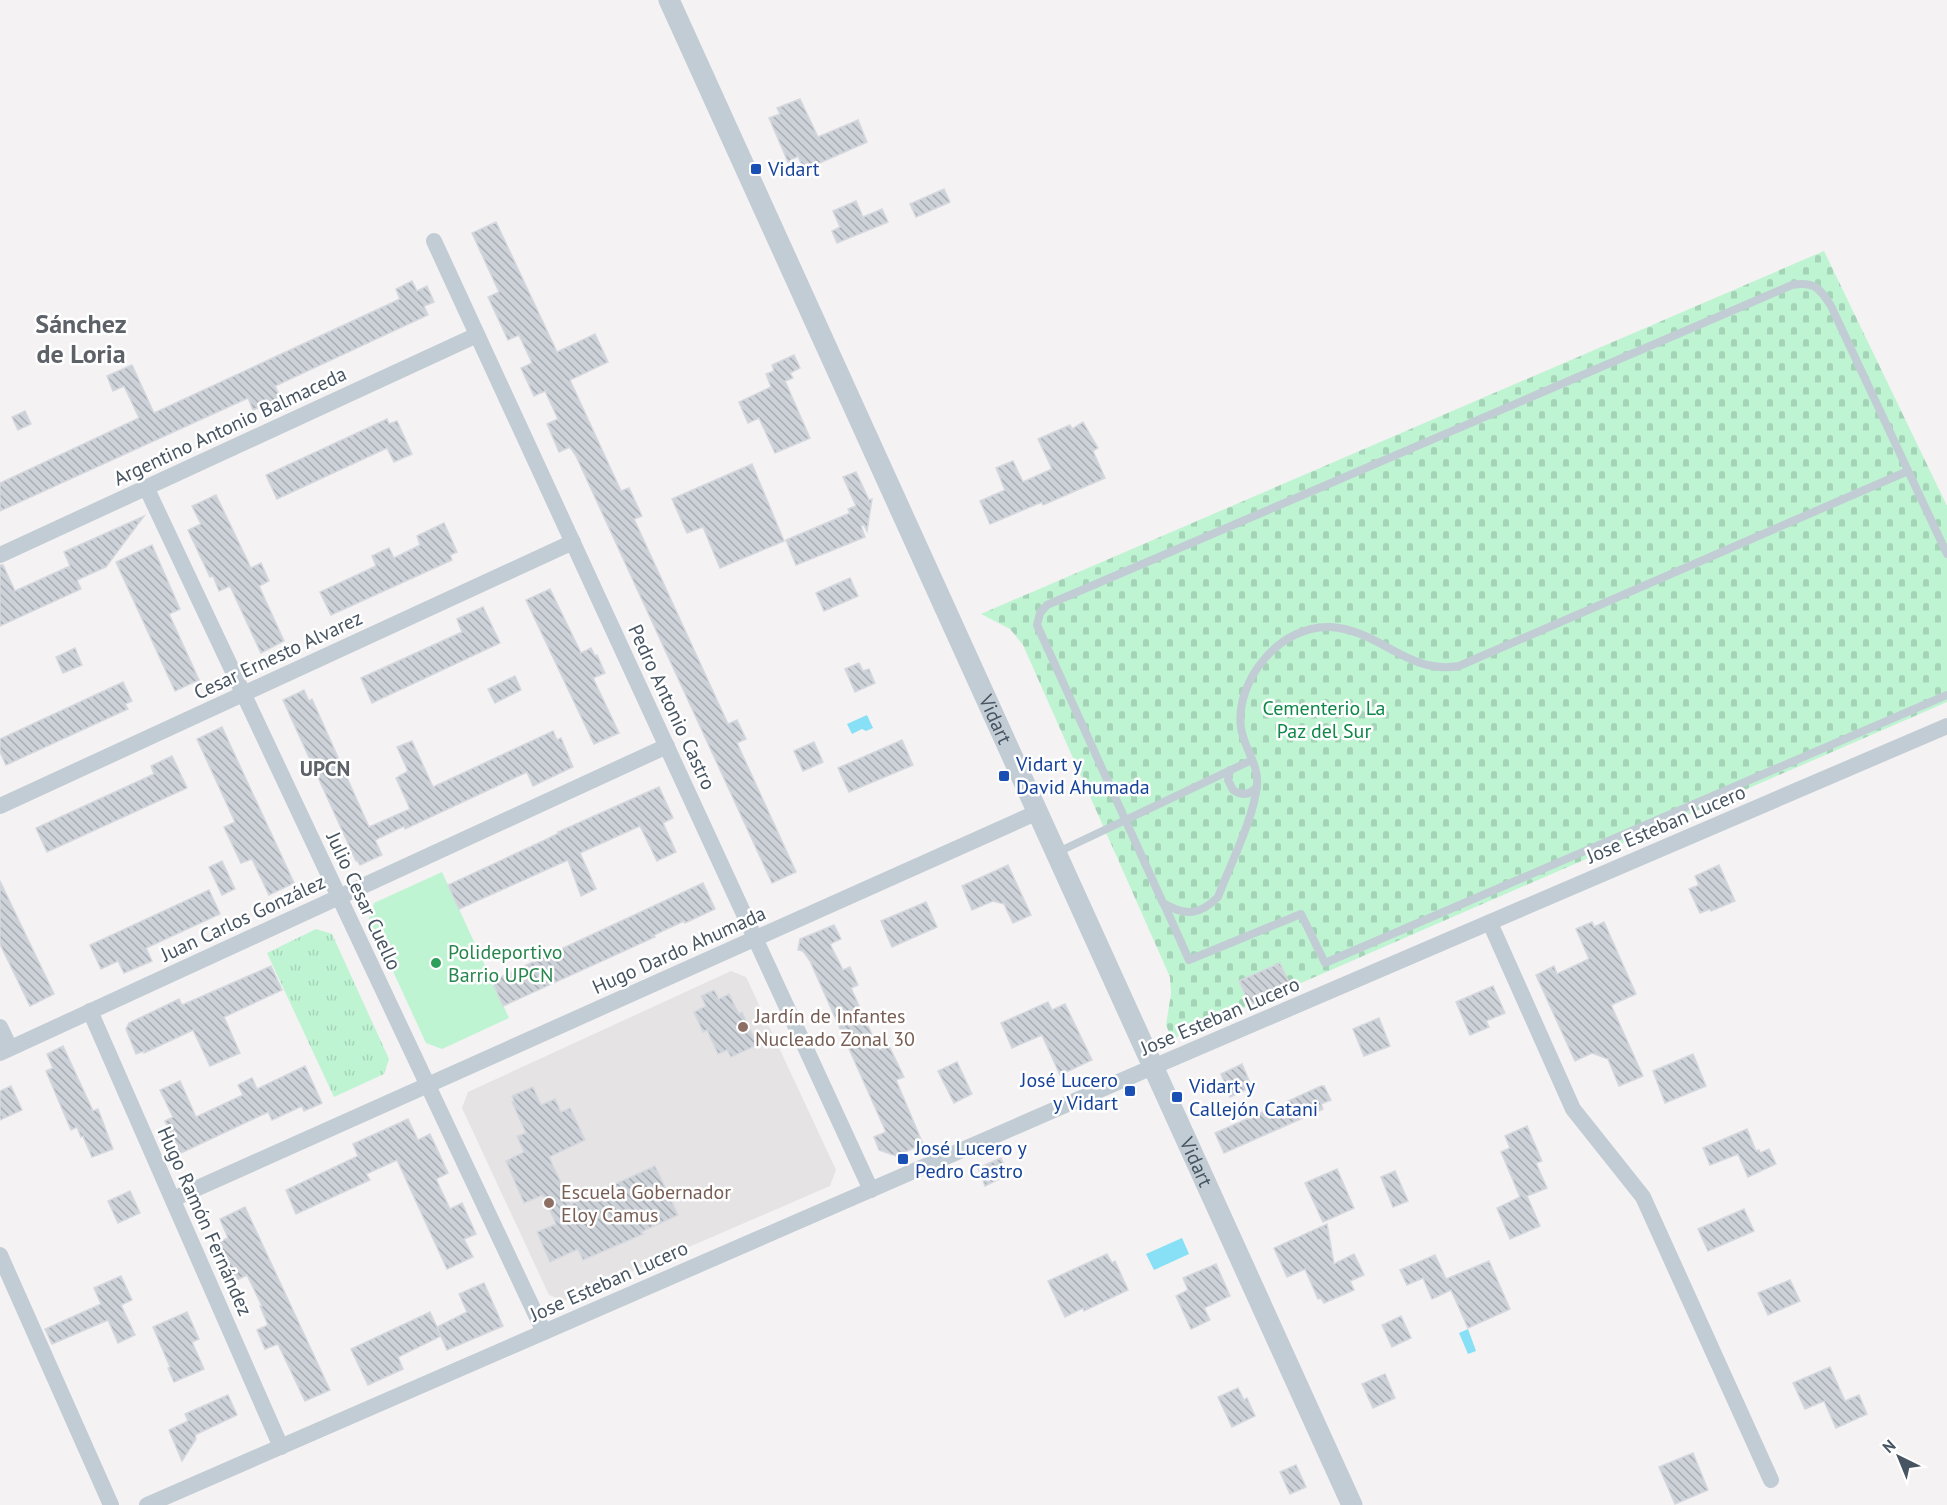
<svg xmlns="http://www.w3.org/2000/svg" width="1947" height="1505" font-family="'PT Sans',sans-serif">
<defs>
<pattern id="grass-tufts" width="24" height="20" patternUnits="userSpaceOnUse" patternTransform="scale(1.5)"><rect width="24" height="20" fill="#bef4d2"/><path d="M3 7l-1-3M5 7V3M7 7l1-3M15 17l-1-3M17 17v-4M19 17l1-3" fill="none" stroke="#a5d3b7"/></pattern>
<pattern id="cemetery-stones" width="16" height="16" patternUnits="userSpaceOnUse" patternTransform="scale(1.5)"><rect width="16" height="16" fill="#bef4d2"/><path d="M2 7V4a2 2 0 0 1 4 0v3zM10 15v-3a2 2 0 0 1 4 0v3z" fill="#a5d3b7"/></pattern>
<pattern id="building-back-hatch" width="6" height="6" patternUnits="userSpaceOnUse" patternTransform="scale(1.5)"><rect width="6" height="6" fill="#cdd1d8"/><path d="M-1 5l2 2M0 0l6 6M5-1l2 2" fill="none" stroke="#a8acb3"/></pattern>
</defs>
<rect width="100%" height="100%" fill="#f4f2f2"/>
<polygon fill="#e5e3e4" points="731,971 746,977 836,1170 830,1186 564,1301 549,1295 462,1108 468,1092"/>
<polygon fill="url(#grass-tufts)" points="316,929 332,934 389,1059 384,1074 334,1097 267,953"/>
<polygon fill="url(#cemetery-stones)" points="1824,251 1947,506 1947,702 1172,1039 1166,1025 1171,994 1170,977 1023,645 1010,629 981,614"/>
<polygon fill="#bef4d2" points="442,872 509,1018 442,1049 426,1043 369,919 374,903"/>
<g fill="#87e0f5">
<polygon points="867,715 873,728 866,731 862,729 852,734 847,724"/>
<polygon points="1182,1238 1189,1254 1154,1270 1146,1254"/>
<polygon points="1468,1329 1476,1351 1468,1354 1459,1333"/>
</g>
<g fill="url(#building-back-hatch)" stroke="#d5d8de" stroke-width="1.5">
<polygon points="800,99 818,137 858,120 867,142 804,170 798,156 788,162 769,118 780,114 777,108"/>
<polygon points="944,189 950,202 916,217 910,204"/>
<polygon points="856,201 863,217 882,209 888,222 837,243 832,231 840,227 833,211"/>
<polygon points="496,222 557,352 595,334 608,362 570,380 621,491 629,488 642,516 634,519 728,724 737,720 746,739 737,743 796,872 772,883 576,456 570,447 559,452 547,424 558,419 545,391 534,396 521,368 532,363 519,335 508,340 488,297 499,292 472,233"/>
<polygon points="412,281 417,291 427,286 434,302 424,306 428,315 275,386 281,398 253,410 248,398 0,511 0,483 139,418 124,386 113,391 107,376 132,365 154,413 400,299 396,289"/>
<polygon points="794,355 800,368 790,373 793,378 785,381 810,438 775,453 759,418 748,423 739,402 771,387 766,374 774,371 772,365"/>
<polygon points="25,411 31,424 18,430 12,417"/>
<polygon points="387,419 389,424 397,421 412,454 394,462 387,448 277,499 266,475"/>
<polygon points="1083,422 1098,448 1093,451 1105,478 1043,505 1042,502 990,524 980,501 1005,490 996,468 1013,461 1023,482 1052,469 1038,439 1070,425 1072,429"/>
<polygon points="752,464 784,541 720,568 703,527 687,533 672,499"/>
<polygon points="856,472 869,500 872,499 867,531 864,525 861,526 865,537 796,565 786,540 850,513 848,509 856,506 843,477"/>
<polygon points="216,495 251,568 261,563 269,581 259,586 284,641 261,653 230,586 219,591 213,576 210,577 188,530 201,524 192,506"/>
<polygon points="144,516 106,567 77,580 81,589 0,626 0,565 3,565 15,591 70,566 64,552"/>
<polygon points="444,523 457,552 450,555 452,560 331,615 320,592 376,566 372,556 389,548 394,558 420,545 417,536"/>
<polygon points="152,545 180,609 169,614 199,680 175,691 116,562"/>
<polygon points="850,578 858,596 824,611 816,593"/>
<polygon points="550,589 581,653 591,648 595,656 597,655 605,673 593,678 619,733 594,744 526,600"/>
<polygon points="483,607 500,643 372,703 361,678 462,632 457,619"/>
<polygon points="75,648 82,665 63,673 56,657"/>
<polygon points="859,663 863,671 869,669 875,683 855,692 845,669"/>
<polygon points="515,676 521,690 495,703 488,689"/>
<polygon points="123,682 132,701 125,704 128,709 6,765 0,752 0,739"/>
<polygon points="304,690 309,701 312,699 369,827 410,809 396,778 408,771 397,747 412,741 433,787 553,731 557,740 561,738 573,767 533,786 527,772 405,829 404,826 375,840 382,855 360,865 357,860 356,861 283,700"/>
<polygon points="222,727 294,883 269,895 252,859 241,863 224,827 235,822 197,739"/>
<polygon points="902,740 913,765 849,792 838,768"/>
<polygon points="814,742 823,762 803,771 794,751"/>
<polygon points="172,756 187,788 47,852 36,828 154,774 151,766"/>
<polygon points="659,787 673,818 663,823 676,852 657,861 640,826 580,853 596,889 581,896 568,860 459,909 448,885 545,840 559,833 558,832"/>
<polygon points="222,861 235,889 222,895 209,867"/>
<polygon points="1008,865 1031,915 1013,923 1004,904 993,901 972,910 962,886"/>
<polygon points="1719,865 1735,901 1711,911 1710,909 1700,913 1689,889 1699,885 1695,876"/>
<polygon points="0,881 54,994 30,1006 0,944"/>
<polygon points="703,883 715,909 685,923 684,921 654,935 655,937 503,1006 492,981"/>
<polygon points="209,890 220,914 146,948 152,961 124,973 118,961 101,969 90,945"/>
<polygon points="926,902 937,927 892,947 881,921"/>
<polygon points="1592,922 1594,927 1604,922 1636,994 1611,1005 1643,1076 1619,1086 1608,1059 1592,1053 1575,1061 1536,975 1554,966 1557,974 1589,959 1576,929"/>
<polygon points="834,925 841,939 830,944 843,970 850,967 858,985 851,988 879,1050 889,1046 904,1077 896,1080 923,1144 896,1156 879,1150 874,1137 886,1132 810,961 803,951 798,950 800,939"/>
<polygon points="1280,963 1291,987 1250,1005 1239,981"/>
<polygon points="271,966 282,990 224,1017 240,1053 210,1066 193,1030 144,1053 144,1051 136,1054 126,1029 129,1023 179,999 182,1005"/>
<polygon points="1493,986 1505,1013 1486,1021 1489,1027 1470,1035 1456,1002"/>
<polygon points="714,990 719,999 729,994 739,1014 742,1012 757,1045 731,1057 727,1050 718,1054 707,1030 703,1032 694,1012 706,1006 701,996"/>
<polygon points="1048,1002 1052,1010 1065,1004 1092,1060 1060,1075 1042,1035 1012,1048 1001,1023"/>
<polygon points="1379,1018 1390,1046 1364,1056 1353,1029"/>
<polygon points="63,1046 93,1111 98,1109 113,1149 92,1157 83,1136 81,1137 77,1127 71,1130 46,1071 53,1068 47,1054"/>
<polygon points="1693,1054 1706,1086 1665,1103 1653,1071"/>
<polygon points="957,1062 972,1094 954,1103 938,1071"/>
<polygon points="1242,1064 1252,1087 1230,1097 1221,1074"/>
<polygon points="305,1066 322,1103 304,1111 302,1106 272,1120 268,1112 179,1154 165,1121 173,1117 160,1090 180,1081 196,1117 243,1095 238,1085 252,1078 257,1089"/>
<polygon points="11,1086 22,1110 0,1120 0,1091"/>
<polygon points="1321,1086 1324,1086 1331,1100 1321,1104 1323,1109 1224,1153 1215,1133 1263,1112 1265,1116 1290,1105 1288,1101"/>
<polygon points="533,1087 541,1105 555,1099 561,1112 570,1108 585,1140 549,1157 571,1204 655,1166 678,1215 641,1232 643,1234 583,1260 578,1249 550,1262 537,1232 556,1224 543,1195 524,1203 506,1161 524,1152 517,1136 526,1133 512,1102 514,1101 512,1096"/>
<polygon points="408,1119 418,1140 430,1134 448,1173 436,1179 450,1209 462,1203 476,1234 464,1239 473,1257 447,1269 397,1160 366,1174 370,1180 296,1214 286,1190 358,1156 353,1144"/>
<polygon points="1527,1126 1542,1161 1536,1163 1547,1188 1527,1196 1540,1226 1510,1239 1497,1208 1520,1197 1501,1152 1510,1148 1505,1136"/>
<polygon points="1747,1129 1756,1151 1759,1150 1760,1153 1769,1149 1776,1164 1748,1177 1738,1154 1710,1165 1703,1148"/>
<polygon points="1001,1158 1008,1175 985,1186 978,1168"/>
<polygon points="1337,1169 1354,1208 1323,1222 1305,1183"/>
<polygon points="1395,1171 1408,1201 1393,1207 1381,1177"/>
<polygon points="130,1191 140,1213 118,1223 108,1201"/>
<polygon points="245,1207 330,1390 305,1401 278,1344 265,1349 257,1330 268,1325 260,1306 262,1306 247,1275 235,1281 219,1242 228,1238 220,1219"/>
<polygon points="1744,1209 1754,1231 1708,1251 1698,1229"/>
<polygon points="1327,1224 1334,1264 1354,1254 1364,1275 1350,1281 1354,1290 1324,1303 1321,1298 1318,1299 1305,1269 1287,1277 1274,1248"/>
<polygon points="1107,1254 1112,1263 1115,1261 1128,1290 1084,1311 1083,1308 1065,1317 1048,1281"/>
<polygon points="1435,1255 1446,1279 1489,1261 1510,1309 1468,1328 1451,1290 1432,1299 1423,1278 1407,1285 1400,1270"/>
<polygon points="1216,1264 1230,1296 1204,1308 1210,1320 1191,1329 1176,1296 1188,1290 1183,1278"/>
<polygon points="121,1276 132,1300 121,1305 135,1335 118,1343 108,1320 52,1344 45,1329 101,1304 94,1288"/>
<polygon points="1790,1280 1800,1301 1768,1315 1758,1293"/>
<polygon points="484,1283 503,1326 447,1350 437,1327 467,1312 459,1294"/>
<polygon points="187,1312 199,1339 192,1342 204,1369 174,1382 168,1368 170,1367 153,1327"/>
<polygon points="430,1312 441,1336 398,1357 403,1369 368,1385 351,1349"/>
<polygon points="1401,1316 1411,1338 1392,1347 1382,1325"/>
<polygon points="1830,1367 1845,1401 1859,1395 1867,1414 1836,1428 1824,1401 1805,1409 1793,1383"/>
<polygon points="1385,1374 1395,1398 1373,1408 1362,1384"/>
<polygon points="1238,1388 1244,1400 1247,1398 1255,1416 1232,1427 1218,1397"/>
<polygon points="228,1395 237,1415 195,1435 196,1439 182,1461 169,1430 188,1421 185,1414"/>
<polygon points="1693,1453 1708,1490 1675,1504 1659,1467"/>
<polygon points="1296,1465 1306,1487 1290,1494 1280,1472"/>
</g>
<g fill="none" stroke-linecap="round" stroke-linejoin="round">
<g stroke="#c2ccd4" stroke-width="8">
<path d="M1908,471L1459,666C1407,675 1381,630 1330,627C1280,625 1235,680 1241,728C1244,748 1259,765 1257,785C1254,818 1230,865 1218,897C1199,916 1185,916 1163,903L1037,625L1040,613L1047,605L1792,285C1814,281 1820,288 1831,306L1947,554"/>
<path d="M1230,770L1228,780L1233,790C1242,796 1250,795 1257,787"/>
<polyline points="1056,853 1252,760"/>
<polyline points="1164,904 1189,960 1301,914 1325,963 1947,695"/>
</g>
<g stroke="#c2ccd4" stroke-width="16">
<polyline points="434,241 871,1190"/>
<polyline points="146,487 544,1332"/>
<polyline points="0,555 477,335"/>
<polyline points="0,806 573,542"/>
<polyline points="1490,923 1573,1109 1643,1197 1771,1480"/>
<polyline points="90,1011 281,1447"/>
<polyline points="0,1027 10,1048"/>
<polyline points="0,1053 667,746"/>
<polyline points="173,1199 1038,812"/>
<polyline points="0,1255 111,1505"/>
<polyline points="147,1505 1125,1079 1947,726"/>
</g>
<path stroke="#c2ccd4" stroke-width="21" id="s1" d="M669,0L1352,1505"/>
</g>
<g fill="#1a4fb4" stroke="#fff" stroke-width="2">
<rect x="750" y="163" width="12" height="12" rx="3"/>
<rect x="998" y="770" width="12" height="12" rx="3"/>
<rect x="1124" y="1085" width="12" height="12" rx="3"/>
<rect x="1171" y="1091" width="12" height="12" rx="3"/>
<rect x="897" y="1153" width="12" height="12" rx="3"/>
</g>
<circle fill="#2e9e5b" stroke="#fff" stroke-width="2" cx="436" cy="963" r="6"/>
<g fill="#8d6e63" stroke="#fff" stroke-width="2">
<circle cx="743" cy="1027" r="6"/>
<circle cx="549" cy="1203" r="6"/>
</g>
<g text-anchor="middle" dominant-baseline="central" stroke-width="5" stroke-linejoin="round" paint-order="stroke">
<g font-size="20" fill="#164399" stroke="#fff" text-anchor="start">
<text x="768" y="169">Vidart</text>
<text x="1016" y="764">Vidart y<tspan x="1016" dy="23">David Ahumada</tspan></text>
<text x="1118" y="1080" text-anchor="end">José Lucero<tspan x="1118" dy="23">y Vidart</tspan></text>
<text x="1189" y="1086">Vidart y<tspan x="1189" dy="23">Callejón Catani</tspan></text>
<text x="915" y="1148">José Lucero y<tspan x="915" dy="23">Pedro Castro</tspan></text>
</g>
<g font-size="20" fill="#475562" stroke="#fff">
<text transform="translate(230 426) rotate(-25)">Argentino Antonio Balmaceda</text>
<text transform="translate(278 655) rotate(-25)">Cesar Ernesto Alvarez</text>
<text transform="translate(672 707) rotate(65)">Pedro Antonio Castro</text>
<text stroke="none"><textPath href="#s1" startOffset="790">Vidart</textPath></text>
<text transform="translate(1666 824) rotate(-23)">Jose Esteban Lucero</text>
<text transform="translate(364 901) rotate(65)">Julio Cesar Cuello</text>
<text transform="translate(243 918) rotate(-25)">Juan Carlos González</text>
<text transform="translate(679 950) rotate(-24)">Hugo Dardo Ahumada</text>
<text transform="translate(1220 1016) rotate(-23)">Jose Esteban Lucero</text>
<text stroke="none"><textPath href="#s1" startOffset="1276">Vidart</textPath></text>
<text transform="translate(205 1221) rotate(66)">Hugo Ramón Fernández</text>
<text transform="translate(609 1281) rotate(-24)">Jose Esteban Lucero</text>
</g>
<g font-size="20" fill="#0e8749" stroke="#fff">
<text x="1324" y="708">Cementerio La<tspan x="1324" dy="23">Paz del Sur</tspan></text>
</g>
<g font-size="20" fill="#27864d" stroke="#fff" text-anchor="start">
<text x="448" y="952">Polideportivo<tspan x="448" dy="23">Barrio UPCN</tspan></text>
</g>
<g font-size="20" fill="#785e54" stroke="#fff" text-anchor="start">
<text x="755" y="1016">Jardín de Infantes<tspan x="755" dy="23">Nucleado Zonal 30</tspan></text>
<text x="561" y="1192">Escuela Gobernador<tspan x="561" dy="23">Eloy Camus</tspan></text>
</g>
<g font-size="21" font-weight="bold" fill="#5d6268" stroke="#fff">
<text x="325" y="768">UPCN</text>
</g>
<g font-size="26" font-weight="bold" fill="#5d6268" stroke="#fff">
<text x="81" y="323">Sánchez<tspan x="81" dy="30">de Loria</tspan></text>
</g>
</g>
<g transform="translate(1899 1457) rotate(317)" stroke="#ffffff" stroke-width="4.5" paint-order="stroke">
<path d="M0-4.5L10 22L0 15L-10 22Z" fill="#475562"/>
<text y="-9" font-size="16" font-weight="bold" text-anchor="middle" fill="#475562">N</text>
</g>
</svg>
